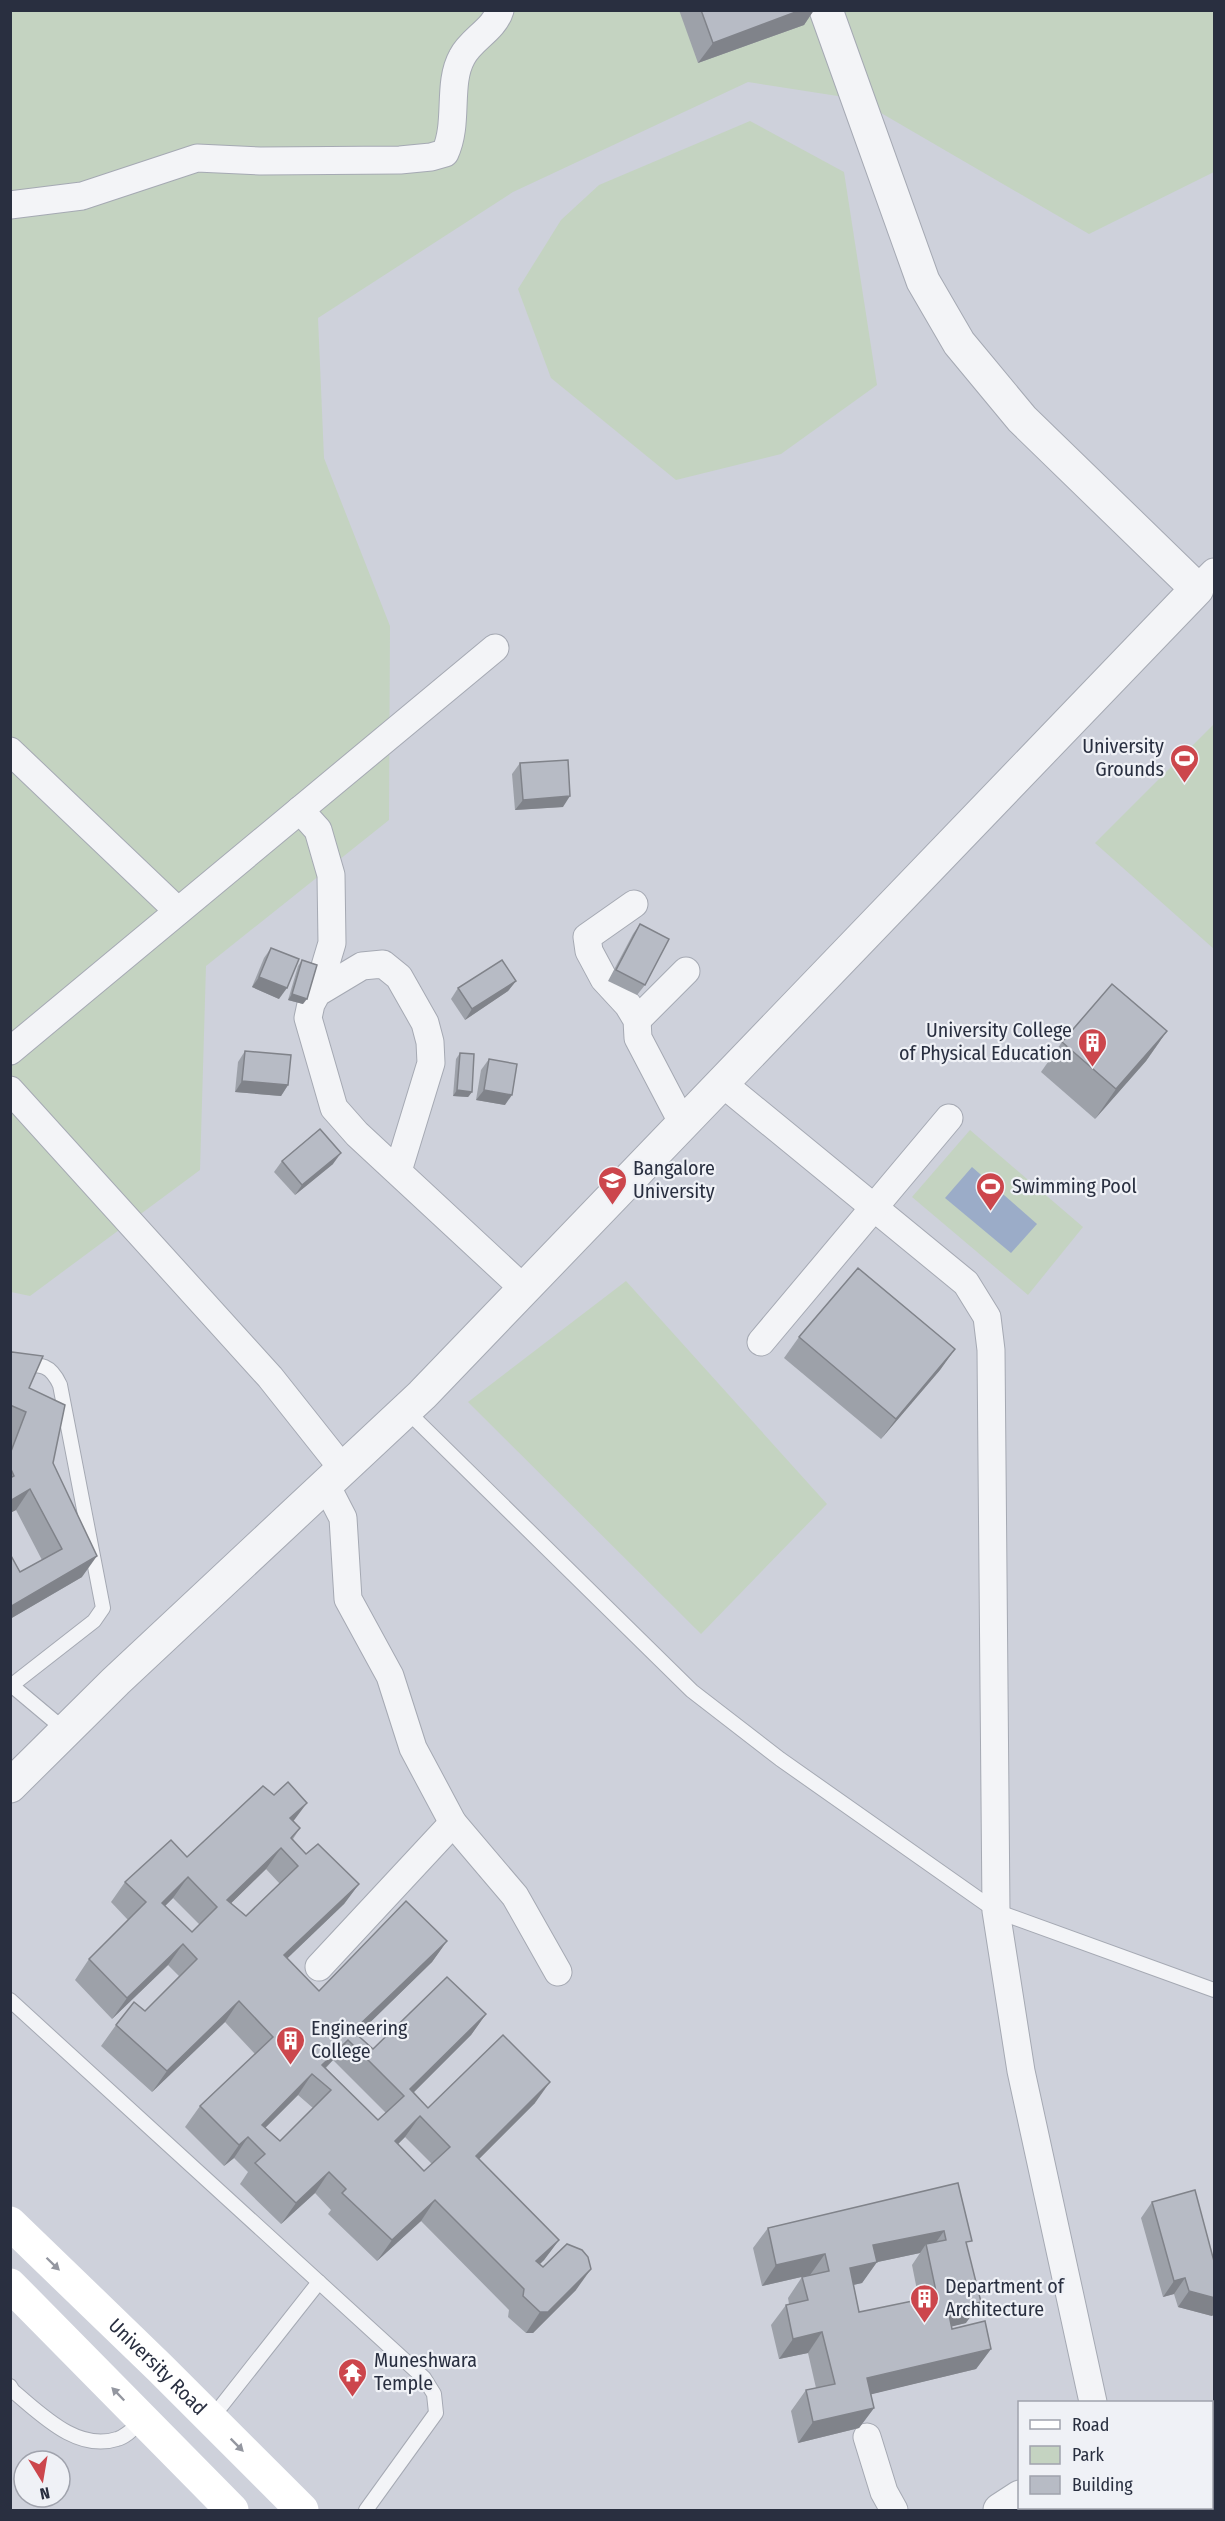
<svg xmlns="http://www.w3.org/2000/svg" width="1225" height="2521" font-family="'Fira Sans Condensed',sans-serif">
<rect width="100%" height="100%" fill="#e0e2e9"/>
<path fill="#ced1db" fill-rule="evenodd" d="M11,11H1214V2510H11ZM1020,2402H1212V2508H1020ZM24,2461H60V2497H24Z"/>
<g fill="#c4d3c1">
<polygon points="11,11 1214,11 1214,172 1089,234 857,99 748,82 513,192 318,318 324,458 390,626 389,820 206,966 200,1170 30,1296 11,1292"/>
<polygon points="750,121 844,172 877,385 781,454 676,480 551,378 518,289 561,220 599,185"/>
<polygon points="1214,724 1214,949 1095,843"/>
<polygon points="970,1130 1083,1227 1028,1295 912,1197"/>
<polygon points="626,1281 827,1504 701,1634 468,1402"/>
</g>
<polygon fill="#9bacc8" points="972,1167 1037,1224 1011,1253 945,1198"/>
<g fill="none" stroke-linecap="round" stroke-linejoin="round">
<defs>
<g id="service">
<path d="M10,1366C36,1366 48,1359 60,1385L103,1608L94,1621L12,1685"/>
<polyline points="406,1410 692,1691 780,1759 996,1911 1214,1990"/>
<polyline points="10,1684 66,1731"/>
<polyline points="10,2000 424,2378 434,2394 436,2413 366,2510"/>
<path d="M10,2386L13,2391C41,2414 77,2452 117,2439C126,2437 136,2426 143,2420"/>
<polyline points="211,2419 319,2282"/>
</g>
<g id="minor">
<path d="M10,205L82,196L197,158L260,161L400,160L431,157L445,153C459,123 447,84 462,57C471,39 494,30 500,10"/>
<polyline points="1197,589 1214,572"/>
<polyline points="10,751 178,911"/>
<polyline points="300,810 318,830 331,875 332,943 317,993"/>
<polyline points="634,904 587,937 589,951 604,979 628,1005 637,1020 638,1038 683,1124"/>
<polyline points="637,1020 686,971"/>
<polyline points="10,1051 495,648"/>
<polyline points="722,1083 966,1283 987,1317 991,1350 996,1911 1021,2071 1093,2402"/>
<polyline points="10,1090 270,1377 343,1469"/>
<polyline points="398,1171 431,1063 430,1042 425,1023 399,977 383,964 362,966 317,993 311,1004 308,1018 334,1108 357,1134 524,1289"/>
<polyline points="761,1342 949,1118"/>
<polyline points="326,1485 343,1518 348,1599 390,1676 413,1748 453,1823 515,1896 558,1972"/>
<polyline points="319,1967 453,1823"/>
<polyline points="867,2437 884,2492 894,2510"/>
</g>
<g id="tertiary">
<polyline points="10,1786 116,1681 422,1395 1197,589 1022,419 959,343 923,281 826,10"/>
<polyline points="1212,2428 1214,2428"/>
<polyline points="1000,2510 1020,2497"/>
</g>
</defs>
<use href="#service" stroke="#a5a9b3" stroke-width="16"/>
<use href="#minor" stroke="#a5a9b3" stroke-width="29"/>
<use href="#tertiary" stroke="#a5a9b3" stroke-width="35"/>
<use href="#service" stroke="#f3f4f7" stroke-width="14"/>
<use href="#minor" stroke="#f3f4f7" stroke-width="27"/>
<use href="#tertiary" stroke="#f3f4f7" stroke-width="33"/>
<g stroke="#fff" stroke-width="33">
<path id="s1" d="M10,2223L160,2368L302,2510"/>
<polyline points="10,2285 232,2510"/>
</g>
</g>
<g fill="#9da1a9" fill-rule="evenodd">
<polygon points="679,10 814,10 804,25 698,63"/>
<polygon points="520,763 563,807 515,810 512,774"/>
<polygon points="640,924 645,985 637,995 608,981 633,934"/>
<polygon points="271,948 279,999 252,987 264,958"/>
<polygon points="302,960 303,1004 288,1000 298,966"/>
<polygon points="516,981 508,991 465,1020 451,999 458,988"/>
<polygon points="1167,1031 1146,1061 1095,1119 1041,1072 1062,1042"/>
<polygon points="245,1051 288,1085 281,1096 235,1092 238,1062"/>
<polygon points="460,1053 472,1092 468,1097 453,1096 456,1059"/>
<polygon points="489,1059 505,1105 476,1100 481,1070"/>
<polygon points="282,1161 333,1164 295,1195 274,1172"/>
<polygon points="799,1337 955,1349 940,1370 881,1439 784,1358"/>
<polygon points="10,1353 29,1388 53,1463 82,1577 10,1619 10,1554 20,1572 42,1560 16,1510 10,1513 10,1436 12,1433 10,1432"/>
<path d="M294,1821L300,1828L293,1839L306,1854L359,1884L344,1904L287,1958L319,1991L447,1941L432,1962L357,2035L373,2049L486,2014L471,2035L414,2092L428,2108L535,2103L479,2159L559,2240L544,2260L540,2264L576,2290L533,2333H526L508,2317L509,2310L421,2221L377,2261L328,2214L331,2210L315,2193L281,2224L240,2184L248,2172L234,2158L224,2166L185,2127L200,2106L255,2054L225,2022L152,2092L101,2046L116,2025L145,2011L179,1976L168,1965L112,2019L75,1980L89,1959L128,1920L111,1902L125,1882L187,1857ZM266,1869L280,1884L246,1916L231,1903ZM173,1898L200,1925L192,1932L165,1906ZM333,2060L386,2113L378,2120L326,2068ZM298,2095L313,2108L280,2141L265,2128ZM405,2137L432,2164L424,2171L398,2144Z"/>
<path d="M958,2183L967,2247L966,2323L952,2326V2329L991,2349L976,2369L871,2394L874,2408L859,2428L798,2443L791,2411L806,2390L816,2388L808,2353L779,2359L771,2325L786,2305L789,2304L788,2298L802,2277L810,2275L762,2286L753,2248L768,2228ZM920,2253L912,2265L919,2300L859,2312L853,2285L862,2283L877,2262Z"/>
<polygon points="1152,2202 1215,2298 1215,2313 1212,2316 1178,2307 1174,2294 1163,2297 1141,2218"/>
</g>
<g fill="#80838a">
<polygon points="801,10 814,10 804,25 698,63 713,43"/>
<polygon points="570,796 563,807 515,810 523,800"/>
<polygon points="259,977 287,988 279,999 252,987"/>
<polygon points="516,981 508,991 465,1020 472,1009"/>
<polygon points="292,994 307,999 303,1004 288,1000"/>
<polygon points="1167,1031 1146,1061 1095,1119 1116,1089"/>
<polygon points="242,1081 288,1085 281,1096 235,1092"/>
<polygon points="457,1090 472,1092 468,1097 453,1096"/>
<polygon points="484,1090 512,1095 505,1105 476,1100"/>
<polygon points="341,1153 333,1164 295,1195 302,1185"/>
<polygon points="955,1349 940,1370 881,1439 896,1419"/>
<polygon points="30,1489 16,1510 10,1513 10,1501"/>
<polygon points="97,1556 82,1577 10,1619 10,1607"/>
<polygon points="307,1803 292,1823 290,1818"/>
<polygon points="281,1848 266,1869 213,1921 227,1900"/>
<polygon points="188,1877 173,1898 147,1924 162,1903"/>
<polygon points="359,1884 344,1904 269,1976 284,1955"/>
<polygon points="447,1941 432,1962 350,2042 348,2040 333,2060 316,2077 322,2065 353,2031"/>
<polygon points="183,1944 168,1965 112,2019 127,1998"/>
<polygon points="239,2001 225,2022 152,2092 167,2071"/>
<polygon points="486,2014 471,2035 396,2110 410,2089"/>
<polygon points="312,2074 298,2095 252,2141 262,2125"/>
<polygon points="550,2082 535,2103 461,2177 476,2156"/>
<polygon points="420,2116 405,2137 380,2162 395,2141"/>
<polygon points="248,2137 234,2158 224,2166 239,2145"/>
<polygon points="329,2172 315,2193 281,2224 296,2203"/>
<polygon points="435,2200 421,2221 377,2261 392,2240"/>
<polygon points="944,2231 930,2251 926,2244 920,2253 859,2266 873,2245"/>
<polygon points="559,2240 544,2260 521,2282 536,2261"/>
<polygon points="825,2254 810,2275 762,2286 776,2265"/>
<polygon points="877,2262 862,2283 835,2289 850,2268"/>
<polygon points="591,2269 576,2290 533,2333 526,2333 540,2312"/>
<polygon points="1185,2278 1174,2294 1163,2297 1174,2281"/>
<polygon points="1189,2291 1215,2298 1215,2313 1212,2316 1178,2307"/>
<polygon points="981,2302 966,2323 934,2331 948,2310"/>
<polygon points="822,2332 808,2353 779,2359 793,2339"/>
<polygon points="991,2349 976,2369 852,2399 867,2378"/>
<polygon points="874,2408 859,2428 798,2443 813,2422"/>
</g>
<g fill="#b7bbc5" stroke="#80838a" stroke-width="1.5" fill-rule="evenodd">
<polygon points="701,10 801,10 713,43"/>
<polygon points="568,760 570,796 523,800 520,763"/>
<polygon points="640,924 669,939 645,985 616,970"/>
<polygon points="271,948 299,959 287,988 259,977"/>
<polygon points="302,960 317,965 307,999 292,994"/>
<polygon points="502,960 516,981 472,1009 458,988"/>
<polygon points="1112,984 1167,1031 1116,1089 1062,1042"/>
<polygon points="245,1051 291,1055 288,1085 242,1081"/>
<polygon points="460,1053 474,1054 472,1092 457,1090"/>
<polygon points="489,1059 517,1064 512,1095 484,1090"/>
<polygon points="320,1129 341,1153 302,1185 282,1161"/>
<polygon points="858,1268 955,1349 896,1419 799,1337"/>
<polygon points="12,1352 43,1356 29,1388 65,1405 53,1463 97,1556 10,1607 10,1554 20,1572 62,1549 30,1489 10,1501 10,1478 14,1476 10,1467 10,1454 26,1412 10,1405 10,1353"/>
<path d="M288,1782L307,1803L290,1818L300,1828L291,1838L306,1854L318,1844L359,1884L284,1955L319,1991L406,1901L447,1941L353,2031L373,2049L447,1977L486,2014L410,2089L428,2108L503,2035L550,2082L476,2156L559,2240L536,2261L543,2267L567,2244L582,2250L588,2257L591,2269L548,2312H540L523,2296L524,2289L435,2200L392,2240L342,2193L346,2189L329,2172L296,2203L255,2163L265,2154L248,2137L239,2145L200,2106L273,2037L239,2001L167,2071L116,2025L134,2002L145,2011L197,1959L183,1944L127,1998L89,1959L146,1902L125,1882L171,1840L187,1857L263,1786L274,1795ZM281,1848L298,1866L246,1916L227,1900ZM188,1877L217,1907L192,1932L162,1903ZM348,2040L404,2096L378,2120L322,2065ZM312,2074L331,2090L280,2141L262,2125ZM420,2116L450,2147L424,2171L395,2141Z"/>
<path d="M958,2183L972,2241L966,2242L981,2302L948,2310L952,2329L985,2321L991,2349L867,2378L874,2408L813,2422L806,2390L835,2384L822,2332L793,2339L786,2305L808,2300L802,2277L829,2271L825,2254L776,2265L768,2228ZM944,2231L946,2240L926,2244L937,2296L859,2312L850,2268L877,2262L873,2245Z"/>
<polygon points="1195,2190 1215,2265 1215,2298 1189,2291 1185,2278 1174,2281 1152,2202"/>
<polygon points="1215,2487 1215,2511 1191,2511 1194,2508 1212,2508 1212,2490"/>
</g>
<defs><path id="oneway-solid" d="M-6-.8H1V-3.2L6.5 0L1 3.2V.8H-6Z" transform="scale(1.5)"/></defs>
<g fill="#9497a0">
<use href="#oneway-solid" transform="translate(53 2264) rotate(44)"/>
<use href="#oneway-solid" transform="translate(118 2394) rotate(-134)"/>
<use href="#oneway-solid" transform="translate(237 2445) rotate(45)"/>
</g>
<defs>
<symbol id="stadium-pin" viewBox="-11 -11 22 30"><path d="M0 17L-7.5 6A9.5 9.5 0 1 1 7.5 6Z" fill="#cc464c" stroke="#eff1f6"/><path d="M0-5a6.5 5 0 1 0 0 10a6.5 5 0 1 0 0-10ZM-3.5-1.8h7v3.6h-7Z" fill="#fff"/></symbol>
<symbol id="building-pin" viewBox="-11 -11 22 30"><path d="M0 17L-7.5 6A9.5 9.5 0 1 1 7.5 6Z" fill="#cc464c" stroke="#eff1f6"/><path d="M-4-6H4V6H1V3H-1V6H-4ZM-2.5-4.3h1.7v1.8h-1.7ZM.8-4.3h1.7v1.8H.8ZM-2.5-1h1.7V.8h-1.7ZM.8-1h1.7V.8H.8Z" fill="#fff"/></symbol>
<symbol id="university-pin" viewBox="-11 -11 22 30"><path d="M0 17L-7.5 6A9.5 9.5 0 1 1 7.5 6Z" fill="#cc464c" stroke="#eff1f6"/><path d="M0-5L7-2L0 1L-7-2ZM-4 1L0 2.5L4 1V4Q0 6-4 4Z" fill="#fff"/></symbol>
<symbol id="temple-pin" viewBox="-11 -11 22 30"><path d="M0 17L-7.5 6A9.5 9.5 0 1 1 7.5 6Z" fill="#cc464c" stroke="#eff1f6"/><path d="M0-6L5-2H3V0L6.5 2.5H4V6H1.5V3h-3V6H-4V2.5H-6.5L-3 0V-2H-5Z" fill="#fff"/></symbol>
</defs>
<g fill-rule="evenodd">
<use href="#stadium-pin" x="1168" y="742" width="33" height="45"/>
<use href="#building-pin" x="1076" y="1026" width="33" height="45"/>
<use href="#university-pin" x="596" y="1164" width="33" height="45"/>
<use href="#stadium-pin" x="974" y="1170" width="33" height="45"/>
<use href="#building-pin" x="274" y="2024" width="33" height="45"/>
<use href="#building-pin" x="908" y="2282" width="33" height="45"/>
<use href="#temple-pin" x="336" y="2356" width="33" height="45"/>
</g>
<g text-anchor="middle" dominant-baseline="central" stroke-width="4.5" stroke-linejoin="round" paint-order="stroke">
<g font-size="20" fill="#292f40" stroke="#eff1f6" text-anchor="start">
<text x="1164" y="746" text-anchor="end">University<tspan x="1164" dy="23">Grounds</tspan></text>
<text x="1072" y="1030" text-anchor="end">University College<tspan x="1072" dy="23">of Physical Education</tspan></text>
<text x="633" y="1168">Bangalore<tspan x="633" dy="23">University</tspan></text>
<text x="1012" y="1186">Swimming Pool</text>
<text x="311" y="2028">Engineering<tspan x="311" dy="23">College</tspan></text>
<text x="945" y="2286">Department of<tspan x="945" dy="23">Architecture</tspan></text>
<text x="374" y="2360">Muneshwara<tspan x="374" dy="23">Temple</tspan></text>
</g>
<g font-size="20" fill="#292f40" stroke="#eff1f6">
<text stroke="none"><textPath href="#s1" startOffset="206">University Road</textPath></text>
</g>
</g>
<rect width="1225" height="2521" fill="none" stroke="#292f40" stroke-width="24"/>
<rect x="1018" y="2401" width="195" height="108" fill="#eff1f6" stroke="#a0a3ad" stroke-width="1.5"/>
<rect x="1030" y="2420" width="30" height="9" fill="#ffffff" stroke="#a0a3ad" stroke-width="1.5"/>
<text x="1072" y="2431" font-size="18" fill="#292f40">Road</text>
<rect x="1030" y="2446" width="30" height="18" fill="#c4d3c1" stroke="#a0a3ad" stroke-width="1.5"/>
<text x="1072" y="2461" font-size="18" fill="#292f40">Park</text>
<rect x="1030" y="2476" width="30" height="18" fill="#b7bbc5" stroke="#a0a3ad" stroke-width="1.5"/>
<text x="1072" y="2491" font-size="18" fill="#292f40">Building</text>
<g transform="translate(42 2479) rotate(169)"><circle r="28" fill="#eff1f6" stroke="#a0a3ad" stroke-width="1.5"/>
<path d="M0-4.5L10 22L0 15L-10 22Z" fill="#cc464c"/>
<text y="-9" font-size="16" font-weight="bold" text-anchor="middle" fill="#292f40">N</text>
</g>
</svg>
